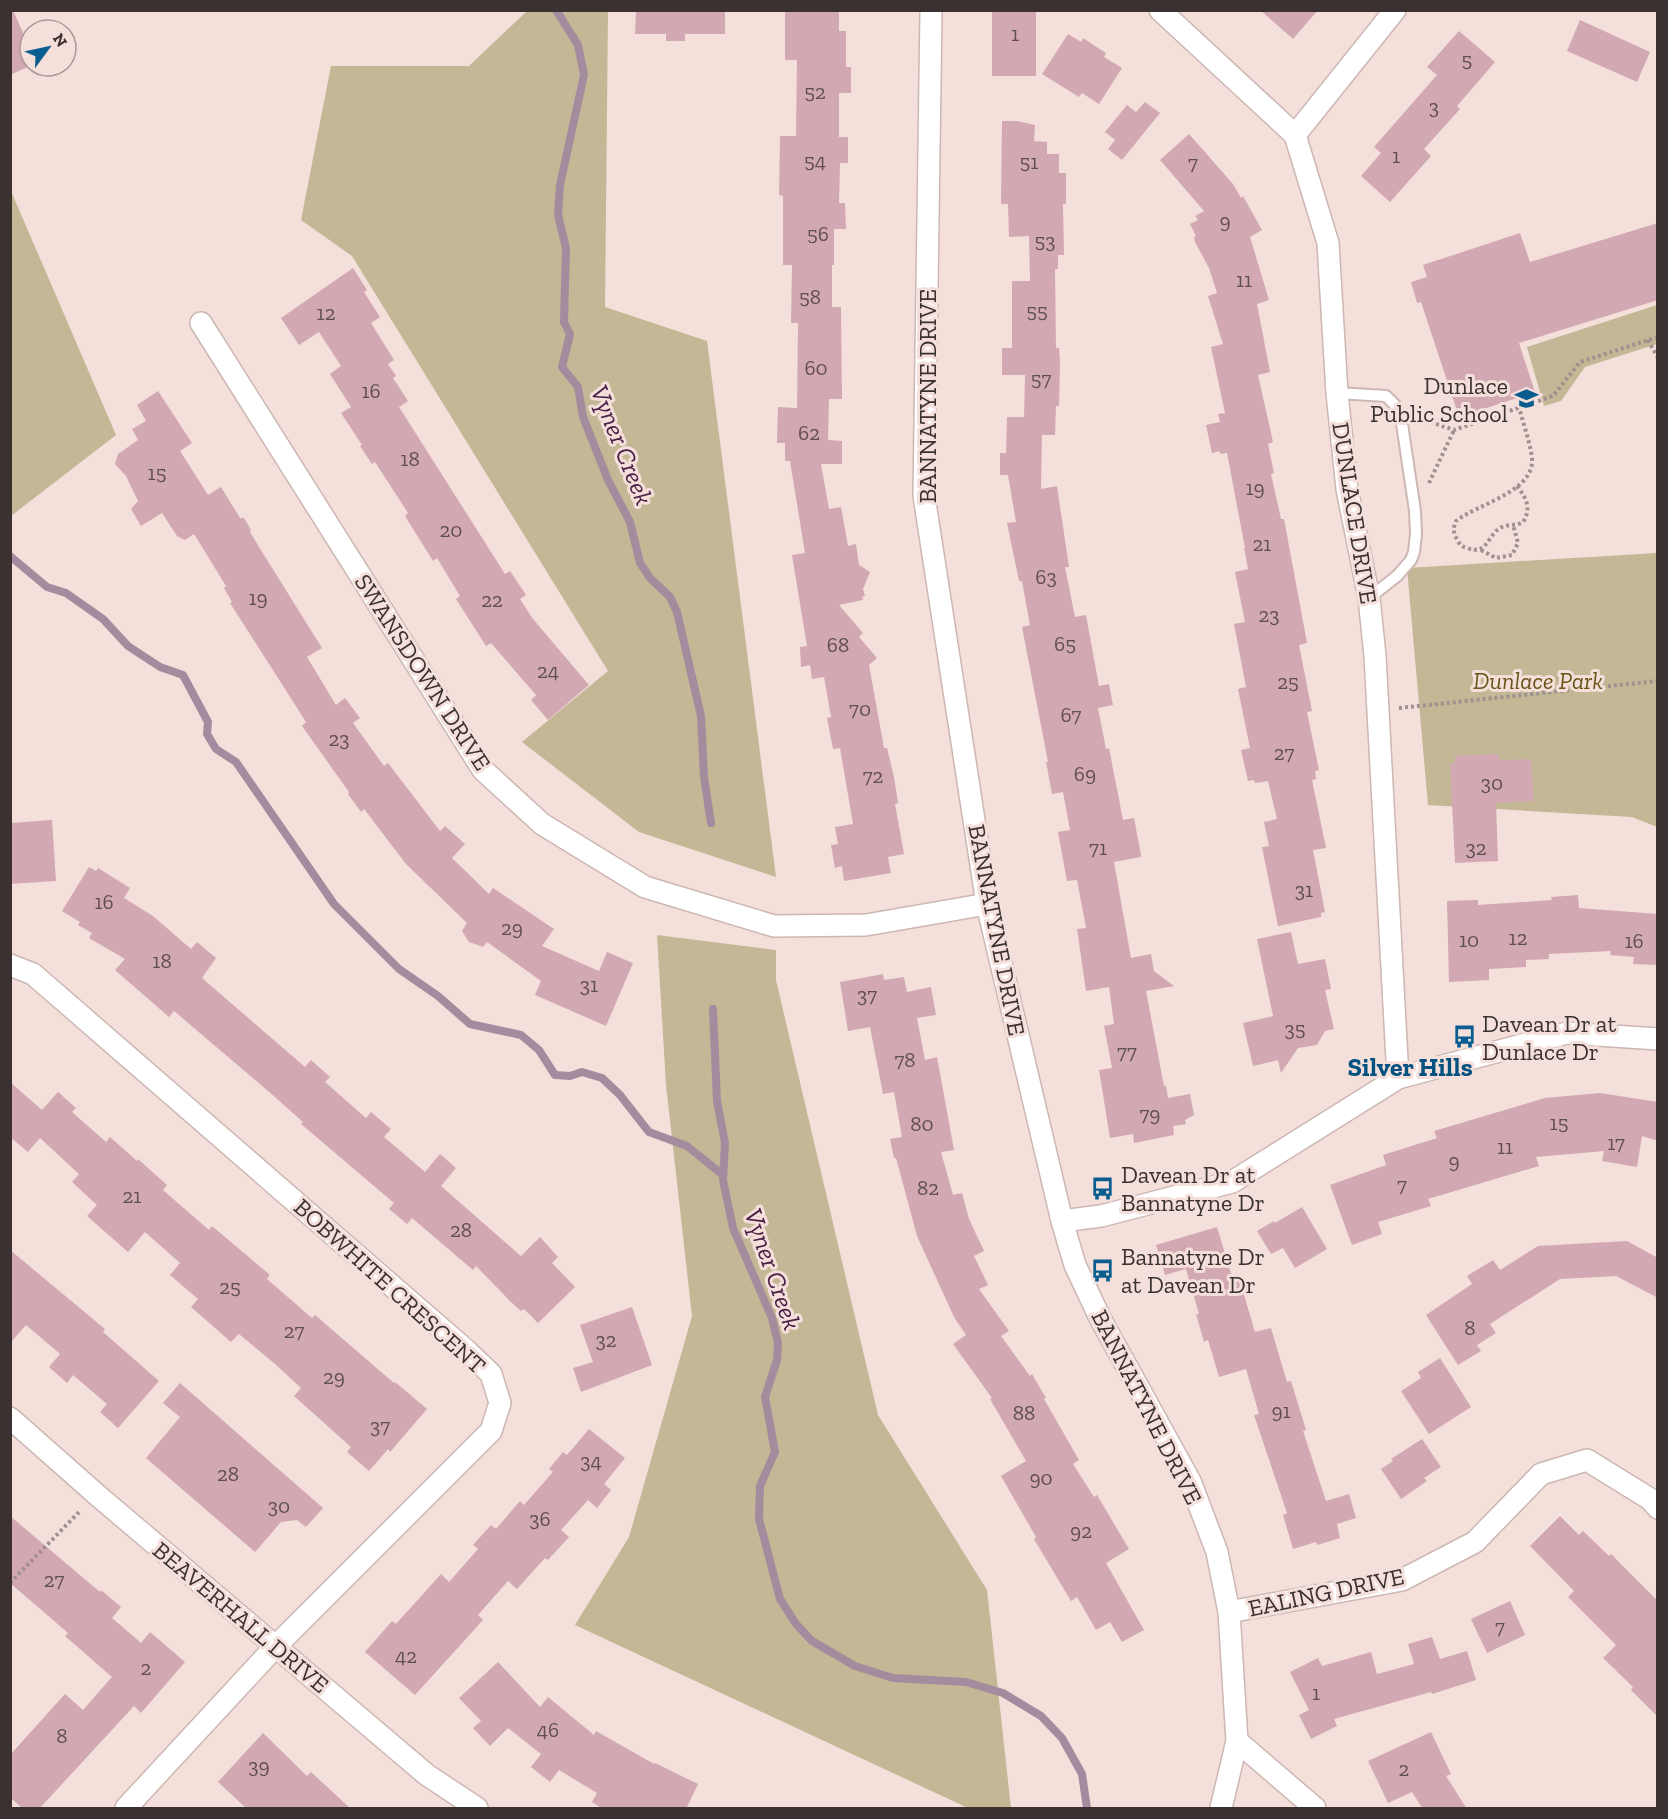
<svg xmlns="http://www.w3.org/2000/svg" width="1668" height="1819" font-family="'Zilla Slab',serif">
<rect width="100%" height="100%" fill="#f4dfdb"/>
<g fill="#c3b796">
<polygon points="527,11 608,11 605,307 707,341 776,877 639,832 522,742 608,671 352,256 301,220 331,66 469,66"/>
<polygon points="11,191 116,435 11,516 10,515"/>
<polygon points="1657,305 1657,344 1585,367 1561,401 1544,406 1527,347"/>
<polygon points="1657,553 1657,827 1632,817 1428,805 1407,568"/>
<polygon points="657,935 776,950 776,980 878,1415 987,1590 1011,1808 968,1808 575,1625 629,1537 692,1316 666,1085"/>
</g>
<g fill="none" stroke-linecap="round" stroke-linejoin="round">
<g stroke="#a48b9e" stroke-width="8">
<polyline points="556,10 578,45 584,75 560,185 558,215 566,248 564,322 570,334 562,367 578,387 583,417 608,480 630,522 640,563 650,578 670,597 677,612 701,716 704,777 711,823"/>
<polyline points="10,556 47,587 66,593 103,619 128,646 160,667 183,675 208,722 207,734 216,749 236,762 334,904 399,969 438,996 470,1024 521,1035 539,1050 555,1075 570,1076 582,1072 602,1078 620,1095 649,1132 687,1146 723,1175"/>
<polyline points="713,1009 717,1101 725,1143 723,1180 733,1228 772,1318 778,1343 777,1360 765,1397 775,1452 760,1486 759,1519 780,1599 796,1624 812,1641 855,1666 893,1678 966,1682 1003,1693 1041,1716 1062,1738 1082,1774 1087,1808"/>
</g>
</g>
<g fill="#d2a8b3">
<polygon points="10,10 13,10 30,49 30,66 10,75"/>
<polygon points="636,10 725,10 725,34 685,34 685,41 666,41 666,34 635,34"/>
<polygon points="785,10 839,10 839,31 846,31 846,67 851,67 851,93 839,93 839,137 848,137 848,163 840,163 839,203 845,203 846,229 834,229 834,265 832,265 832,307 841,307 842,399 829,399 828,440 842,441 842,464 821,464 829,509 841,507 848,546 856,544 859,565 870,572 863,589 865,596 862,597 863,600 839,605 863,633 859,637 877,658 869,665 884,748 887,748 894,777 898,803 895,804 904,854 888,857 891,873 844,881 842,866 835,868 831,845 838,844 835,827 853,824 840,748 833,749 827,718 831,717 824,677 812,679 810,665 801,667 800,647 807,646 792,555 805,553 790,461 785,461 785,443 777,443 778,407 797,408 798,323 791,323 792,265 783,265 783,196 779,195 780,136 796,136 797,60 785,60"/>
<rect x="992" y="10" width="44" height="66"/>
<polygon points="1260,10 1318,10 1293,39"/>
<polygon points="1580,20 1650,52 1637,82 1567,51"/>
<polygon points="1459,31 1495,62 1457,106 1460,109 1424,149 1431,156 1390,202 1361,176 1381,153 1374,147 1437,75 1427,67"/>
<polygon points="1068,34 1081,42 1083,38 1106,53 1104,57 1122,68 1099,104 1082,93 1079,97 1042,74"/>
<polygon points="1145,102 1160,113 1122,160 1108,149 1115,140 1105,132 1127,105 1136,112"/>
<polygon points="1002,121 1017,121 1035,125 1034,141 1047,142 1047,154 1059,154 1059,173 1066,173 1066,204 1063,204 1064,255 1058,255 1058,269 1055,269 1056,348 1059,348 1060,361 1059,406 1056,406 1055,435 1042,435 1041,489 1057,486 1069,567 1065,567 1075,617 1086,615 1099,686 1109,684 1113,705 1098,708 1106,749 1109,748 1123,820 1134,818 1141,855 1141,857 1114,862 1131,958 1151,954 1154,971 1174,986 1146,991 1164,1086 1166,1086 1168,1098 1190,1094 1194,1115 1185,1120 1186,1124 1173,1126 1174,1135 1134,1143 1133,1134 1110,1138 1099,1070 1112,1068 1104,1026 1114,1024 1109,987 1086,991 1077,929 1086,928 1077,880 1067,881 1058,832 1070,830 1063,792 1052,794 1046,762 1048,762 1022,627 1030,625 1022,581 1019,581 1007,523 1016,522 1008,475 1000,475 1000,453 1006,453 1007,417 1024,417 1025,375 1002,375 1002,348 1012,348 1012,281 1030,281 1029,236 1009,237 1008,204 1001,204"/>
<polygon points="1189,134 1233,184 1241,198 1243,196 1262,230 1250,237 1269,300 1257,304 1270,372 1258,375 1273,442 1268,444 1274,473 1271,474 1281,519 1284,519 1307,643 1299,645 1312,711 1307,712 1319,770 1315,771 1316,779 1312,780 1326,848 1313,850 1325,912 1321,913 1321,917 1278,926 1262,847 1269,846 1264,822 1277,819 1268,781 1255,783 1254,780 1248,781 1241,750 1250,748 1238,689 1246,687 1234,624 1245,622 1235,572 1248,569 1244,548 1245,548 1227,453 1220,454 1220,451 1212,453 1206,425 1220,422 1218,414 1225,413 1211,347 1223,344 1208,296 1217,293 1209,268 1195,242 1194,237 1196,236 1190,224 1198,220 1195,216 1204,211 1160,160"/>
<polygon points="1658,223 1658,300 1519,343 1535,392 1459,417 1421,302 1417,303 1411,282 1427,277 1423,265 1520,233 1530,262"/>
<polygon points="353,268 367,290 364,292 380,317 371,323 394,360 388,364 396,376 393,378 408,401 399,407 505,574 510,571 526,595 520,599 533,619 589,685 548,720 531,700 536,695 491,643 486,646 456,599 460,596 437,558 433,561 405,516 408,513 375,462 372,464 360,446 362,445 341,413 351,407 330,374 341,366 319,332 299,345 281,318"/>
<polygon points="158,391 192,443 180,451 208,495 221,487 240,518 244,518 251,530 250,532 259,547 322,648 307,657 336,705 345,698 360,718 353,723 384,766 388,763 440,831 445,826 465,844 452,858 489,894 493,888 554,929 542,946 599,971 607,952 633,963 606,1026 535,995 541,981 487,942 483,947 469,942 462,931 467,923 406,864 364,809 361,812 348,794 349,792 302,726 306,722 230,603 232,602 224,588 226,586 194,534 185,540 177,536 162,513 141,526 131,509 138,501 126,476 115,464 118,454 138,440 132,429 146,421 137,405"/>
<polygon points="1499,754 1499,760 1531,759 1534,801 1496,803 1498,861 1455,863 1450,763 1455,763 1455,756"/>
<polygon points="52,820 56,881 10,884 10,823"/>
<polygon points="89,867 96,871 98,868 130,888 124,898 153,916 191,949 197,942 216,958 202,978 305,1067 311,1060 330,1077 325,1082 366,1118 371,1112 391,1129 384,1137 425,1172 440,1154 456,1168 441,1186 521,1256 540,1237 558,1257 552,1263 575,1287 538,1323 524,1309 521,1311 511,1302 476,1266 473,1270 412,1218 407,1224 389,1209 394,1203 314,1135 301,1124 303,1122 267,1090 174,1011 169,1017 115,970 125,959 89,938 92,933 78,925 80,922 62,911"/>
<polygon points="1578,895 1579,908 1658,914 1658,965 1633,964 1634,957 1610,955 1611,951 1549,954 1549,959 1526,960 1526,967 1489,969 1489,980 1449,982 1447,901 1478,900 1478,905 1552,900 1551,897"/>
<polygon points="1291,932 1298,964 1325,959 1331,989 1325,990 1334,1029 1325,1031 1317,1045 1298,1048 1281,1073 1278,1060 1253,1066 1243,1023 1273,1016 1257,939"/>
<polygon points="883,974 884,980 904,977 907,992 931,987 936,1015 917,1018 925,1060 937,1057 954,1150 941,1152 953,1195 962,1193 969,1219 984,1251 974,1256 988,1285 979,1289 1009,1331 1001,1336 1030,1376 1032,1374 1046,1398 1044,1399 1079,1460 1073,1464 1094,1497 1097,1495 1129,1549 1106,1563 1144,1630 1122,1642 1110,1622 1096,1630 1077,1597 1071,1601 1034,1539 1036,1537 1001,1476 1026,1461 990,1399 992,1398 953,1344 966,1335 954,1317 917,1236 896,1158 894,1158 890,1139 902,1137 894,1092 883,1094 870,1027 848,1031 840,982"/>
<polygon points="10,1082 42,1110 58,1092 76,1108 72,1112 106,1142 110,1137 137,1161 138,1159 167,1185 163,1190 209,1230 212,1226 270,1275 267,1279 312,1318 315,1315 394,1383 395,1382 427,1409 390,1452 388,1449 369,1471 347,1452 351,1447 294,1396 301,1388 275,1364 239,1334 231,1342 191,1307 198,1299 170,1275 180,1263 145,1232 128,1252 87,1216 97,1205 72,1182 79,1174 40,1138 28,1152 10,1137"/>
<polygon points="1600,1093 1658,1102 1658,1141 1642,1136 1637,1167 1602,1161 1604,1151 1536,1157 1539,1166 1428,1199 1431,1206 1378,1222 1382,1234 1352,1245 1330,1185 1386,1165 1383,1155 1437,1138 1434,1131 1545,1098"/>
<polygon points="1302,1207 1327,1249 1295,1268 1283,1248 1271,1254 1257,1231 1274,1221 1275,1223"/>
<polygon points="1217,1227 1233,1280 1239,1278 1255,1332 1271,1328 1287,1382 1291,1381 1306,1430 1303,1431 1326,1501 1349,1494 1356,1518 1337,1524 1340,1538 1317,1545 1316,1542 1293,1549 1283,1515 1287,1513 1254,1415 1259,1414 1246,1369 1219,1377 1208,1340 1204,1342 1196,1314 1199,1314 1186,1269 1165,1275 1156,1245"/>
<polygon points="1627,1241 1658,1258 1658,1298 1616,1276 1560,1279 1490,1324 1496,1333 1477,1345 1481,1351 1458,1365 1426,1315 1472,1284 1467,1276 1493,1260 1500,1270 1538,1246"/>
<polygon points="10,1250 105,1329 103,1332 159,1381 118,1428 100,1412 107,1404 73,1375 67,1383 49,1367 60,1354 26,1325 10,1343"/>
<polygon points="632,1307 652,1365 581,1392 573,1368 593,1362 580,1325"/>
<polygon points="1440,1358 1471,1407 1429,1434 1401,1391 1421,1378 1418,1372"/>
<polygon points="180,1383 323,1508 306,1527 297,1520 281,1522 255,1552 146,1458 180,1417 163,1403"/>
<polygon points="589,1429 625,1458 604,1484 611,1490 597,1508 588,1500 561,1530 569,1537 548,1560 545,1558 517,1589 508,1581 478,1615 483,1620 415,1695 365,1652 392,1621 396,1624 441,1574 449,1582 478,1549 473,1545 491,1525 496,1529 520,1501 524,1505 553,1472 549,1469 563,1452 567,1455"/>
<polygon points="1422,1439 1441,1467 1424,1478 1427,1481 1401,1499 1381,1469 1393,1461 1391,1459"/>
<polygon points="10,1516 100,1592 101,1590 121,1607 112,1618 141,1643 150,1632 185,1662 141,1713 134,1706 39,1809 23,1809 10,1797 10,1755 65,1694 83,1710 112,1677 65,1636 68,1633 10,1583"/>
<polygon points="1560,1516 1579,1535 1583,1531 1609,1556 1611,1554 1658,1601 1658,1717 1631,1690 1633,1687 1603,1658 1616,1645 1568,1597 1574,1591 1530,1546"/>
<polygon points="1510,1601 1525,1635 1487,1653 1471,1619"/>
<polygon points="1432,1637 1440,1659 1467,1651 1476,1680 1432,1694 1431,1692 1334,1719 1337,1726 1311,1739 1299,1715 1309,1710 1290,1672 1318,1658 1322,1666 1371,1652 1377,1674 1414,1664 1408,1644"/>
<polygon points="498,1662 540,1707 548,1697 594,1735 596,1731 654,1764 655,1763 698,1784 686,1809 603,1809 592,1802 597,1793 559,1770 550,1782 531,1767 541,1754 508,1728 490,1746 473,1728 481,1721 459,1698"/>
<polygon points="1431,1732 1451,1774 1446,1776 1467,1809 1423,1809 1412,1792 1388,1803 1368,1761"/>
<polygon points="263,1733 307,1776 311,1772 351,1809 247,1809 218,1782"/>
</g>
<g fill="none" stroke-linecap="round" stroke-linejoin="round">
<defs>
<polyline id="service" points="1337,393 1386,396 1395,405 1402,424 1415,511 1416,534 1414,552 1411,560 1397,576 1369,598"/>
<g id="minor">
<polyline points="931,10 924,496 987,904 1062,1221 1075,1265 1101,1320 1190,1481 1217,1552 1229,1612 1237,1741 1221,1808"/>
<polyline points="1160,10 1295,135 1328,243 1337,393 1347,489 1369,598 1375,656 1398,1078"/>
<polyline points="1295,135 1395,10"/>
<polyline points="201,323 483,770 542,824 645,887 774,926 866,925 987,904"/>
<polyline points="10,965 33,974 467,1351 491,1374 500,1403 491,1431 275,1647 126,1808"/>
<polyline points="1062,1221 1101,1216 1232,1182 1398,1078 1567,1033 1658,1039"/>
<polyline points="10,1418 96,1494 427,1775 477,1808"/>
<polyline points="1229,1612 1402,1580 1475,1542 1541,1474 1587,1460 1650,1499 1658,1508"/>
<polyline points="1237,1741 1315,1808"/>
</g>
</defs>
<use href="#service" stroke="#ccb7b3" stroke-width="14"/>
<use href="#minor" stroke="#ccb7b3" stroke-width="24"/>
<g stroke="#a0908e" stroke-width="4" stroke-dasharray="3 3" stroke-linecap="butt">
<polyline points="1648,340 1658,358"/>
<polyline points="1419,418 1454,430 1553,396 1580,362 1658,337"/>
<polyline points="1429,483 1454,430"/>
<path d="M1517,486C1526,498 1532,508 1523,522C1516,526 1507,524 1500,528C1487,536 1487,556 1467,548C1462,547 1459,544 1457,539C1453,533 1453,528 1456,521C1477,504 1535,492 1532,458C1530,441 1523,424 1519,407"/>
<polyline points="1481,550 1496,558 1512,555 1518,543 1513,525"/>
<polyline points="1399,708 1658,681"/>
<polyline points="10,1583 81,1510"/>
</g>
<use href="#service" stroke="#fff" stroke-width="10"/>
<use href="#minor" stroke="#fff" stroke-width="21"/>
</g>
<defs>
<symbol id="school-bare" viewBox="-9 -9 18 18"><path d="M0-5L7-2L0 1L-7-2ZM-4 1L0 2.5L4 1V4Q0 6-4 4Z" fill="#0a5d8f" stroke="#f4dfdb" stroke-width="2.5" paint-order="stroke"/></symbol>
<symbol id="bus-bare" viewBox="-9 -9 18 18"><path d="M-5-6H5V4H4V6H2V4H-2V6H-4V4H-5ZM-3.5-4V0h7V-4ZM-3.5 1.2v1.5H-2V1.2ZM2 1.2v1.5H3.5V1.2Z" fill="#0a5d8f" stroke="#f4dfdb" stroke-width="2.5" paint-order="stroke"/></symbol>
</defs>
<g fill-rule="evenodd">
<use href="#school-bare" x="1510" y="382" width="33" height="33"/>
<use href="#bus-bare" x="1448" y="1020" width="33" height="33"/>
<use href="#bus-bare" x="1086" y="1172" width="33" height="33"/>
<use href="#bus-bare" x="1086" y="1254" width="33" height="33"/>
</g>
<g text-anchor="middle" dominant-baseline="central" stroke-width="6" stroke-linejoin="round" paint-order="stroke">
<g font-size="21" fill="#604f51">
<text x="1015" y="33">1</text>
<text x="1467" y="59">5</text>
<text x="815" y="91">52</text>
<text x="1434" y="106">3</text>
<text x="1396" y="155">1</text>
<text x="815" y="160">54</text>
<text x="1029" y="161">51</text>
<text x="1193" y="162">7</text>
<text x="1225" y="220">9</text>
<text x="818" y="233">56</text>
<text x="1045" y="240">53</text>
<text x="1244" y="279">11</text>
<text x="810" y="296">58</text>
<text x="1037" y="310">55</text>
<text x="326" y="312">12</text>
<text x="816" y="367">60</text>
<text x="1041" y="378">57</text>
<text x="371" y="390">16</text>
<text x="809" y="432">62</text>
<text x="410" y="458">18</text>
<text x="157" y="472">15</text>
<text x="1255" y="487">19</text>
<text x="451" y="529">20</text>
<text x="1262" y="543">21</text>
<text x="1046" y="576">63</text>
<text x="258" y="597">19</text>
<text x="492" y="599">22</text>
<text x="1269" y="614">23</text>
<text x="1065" y="643">65</text>
<text x="838" y="644">68</text>
<text x="548" y="670">24</text>
<text x="1288" y="681">25</text>
<text x="860" y="708">70</text>
<text x="1071" y="714">67</text>
<text x="339" y="738">23</text>
<text x="1284" y="752">27</text>
<text x="1085" y="773">69</text>
<text x="873" y="775">72</text>
<text x="1492" y="782">30</text>
<text x="1098" y="847">71</text>
<text x="1476" y="847">32</text>
<text x="1304" y="889">31</text>
<text x="104" y="901">16</text>
<text x="512" y="927">29</text>
<text x="1518" y="937">12</text>
<text x="1469" y="939">10</text>
<text x="1634" y="940">16</text>
<text x="162" y="960">18</text>
<text x="589" y="984">31</text>
<text x="867" y="994">37</text>
<text x="1295" y="1028">35</text>
<text x="1127" y="1051">77</text>
<text x="905" y="1059">78</text>
<text x="1150" y="1113">79</text>
<text x="1559" y="1122">15</text>
<text x="922" y="1123">80</text>
<text x="1616" y="1142">17</text>
<text x="1505" y="1146">11</text>
<text x="1454" y="1160">9</text>
<text x="1402" y="1184">7</text>
<text x="928" y="1187">82</text>
<text x="132" y="1195">21</text>
<text x="461" y="1229">28</text>
<text x="230" y="1286">25</text>
<text x="1470" y="1327">8</text>
<text x="294" y="1330">27</text>
<text x="606" y="1339">32</text>
<text x="334" y="1376">29</text>
<text x="1281" y="1410">91</text>
<text x="1024" y="1412">88</text>
<text x="380" y="1425">37</text>
<text x="591" y="1460">34</text>
<text x="228" y="1473">28</text>
<text x="1041" y="1477">90</text>
<text x="279" y="1505">30</text>
<text x="540" y="1518">36</text>
<text x="1081" y="1530">92</text>
<text x="54" y="1579">27</text>
<text x="1500" y="1626">7</text>
<text x="406" y="1655">42</text>
<text x="146" y="1667">2</text>
<text x="1316" y="1692">1</text>
<text x="548" y="1729">46</text>
<text x="62" y="1735">8</text>
<text x="259" y="1765">39</text>
<text x="1404" y="1768">2</text>
</g>
<g font-size="24" fill="#3a3130" stroke="#f4dfdb" text-anchor="start">
<text x="1508" y="385" text-anchor="end">Dunlace<tspan x="1508" dy="28">Public School</tspan></text>
<text x="1482" y="1023">Davean Dr at<tspan x="1482" dy="28">Dunlace Dr</tspan></text>
<text x="1121" y="1174">Davean Dr at<tspan x="1121" dy="28">Bannatyne Dr</tspan></text>
<text x="1121" y="1256">Bannatyne Dr<tspan x="1121" dy="28">at Davean Dr</tspan></text>
</g>
<g font-size="24" fill="#3a3130" stroke="#f4dfdb">
<text transform="translate(927 396) rotate(-90)">BANNATYNE DRIVE</text>
<text transform="translate(1355 513) rotate(81)">DUNLACE DRIVE</text>
<text transform="translate(423 672) rotate(57)">SWANSDOWN DRIVE</text>
<text transform="translate(997 930) rotate(79)">BANNATYNE DRIVE</text>
<text transform="translate(390 1286) rotate(42)">BOBWHITE CRESCENT</text>
<text transform="translate(1147 1407) rotate(63)">BANNATYNE DRIVE</text>
<text transform="translate(1326 1592) rotate(-12)">EALING DRIVE</text>
<text transform="translate(241 1617) rotate(40)">BEAVERHALL DRIVE</text>
</g>
<g font-size="24" font-style="italic" fill="#6a5518" stroke="#f4dfdb">
<text x="1538" y="680">Dunlace Park</text>
</g>
<g font-size="26" font-style="italic" fill="#4a2146" stroke="#f4dfdb">
<text transform="translate(622 445) rotate(68)">Vyner Creek</text>
<text transform="translate(773 1269) rotate(71)">Vyner Creek</text>
</g>
<g font-size="26" font-weight="bold" fill="#04517f" stroke="#f4dfdb">
<text x="1410" y="1067">Silver Hills</text>
</g>
</g>
<rect width="1668" height="1819" fill="none" stroke="#3a3130" stroke-width="24"/>
<g transform="translate(48 48) rotate(57)"><circle r="28" fill="#f4dfdb" stroke="#aa9997" stroke-width="1.5"/>
<path d="M0-4.5L10 22L0 15L-10 22Z" fill="#0a5d8f"/>
<text y="-9" font-size="16" font-weight="bold" text-anchor="middle" fill="#3a3130">N</text>
</g>
</svg>
